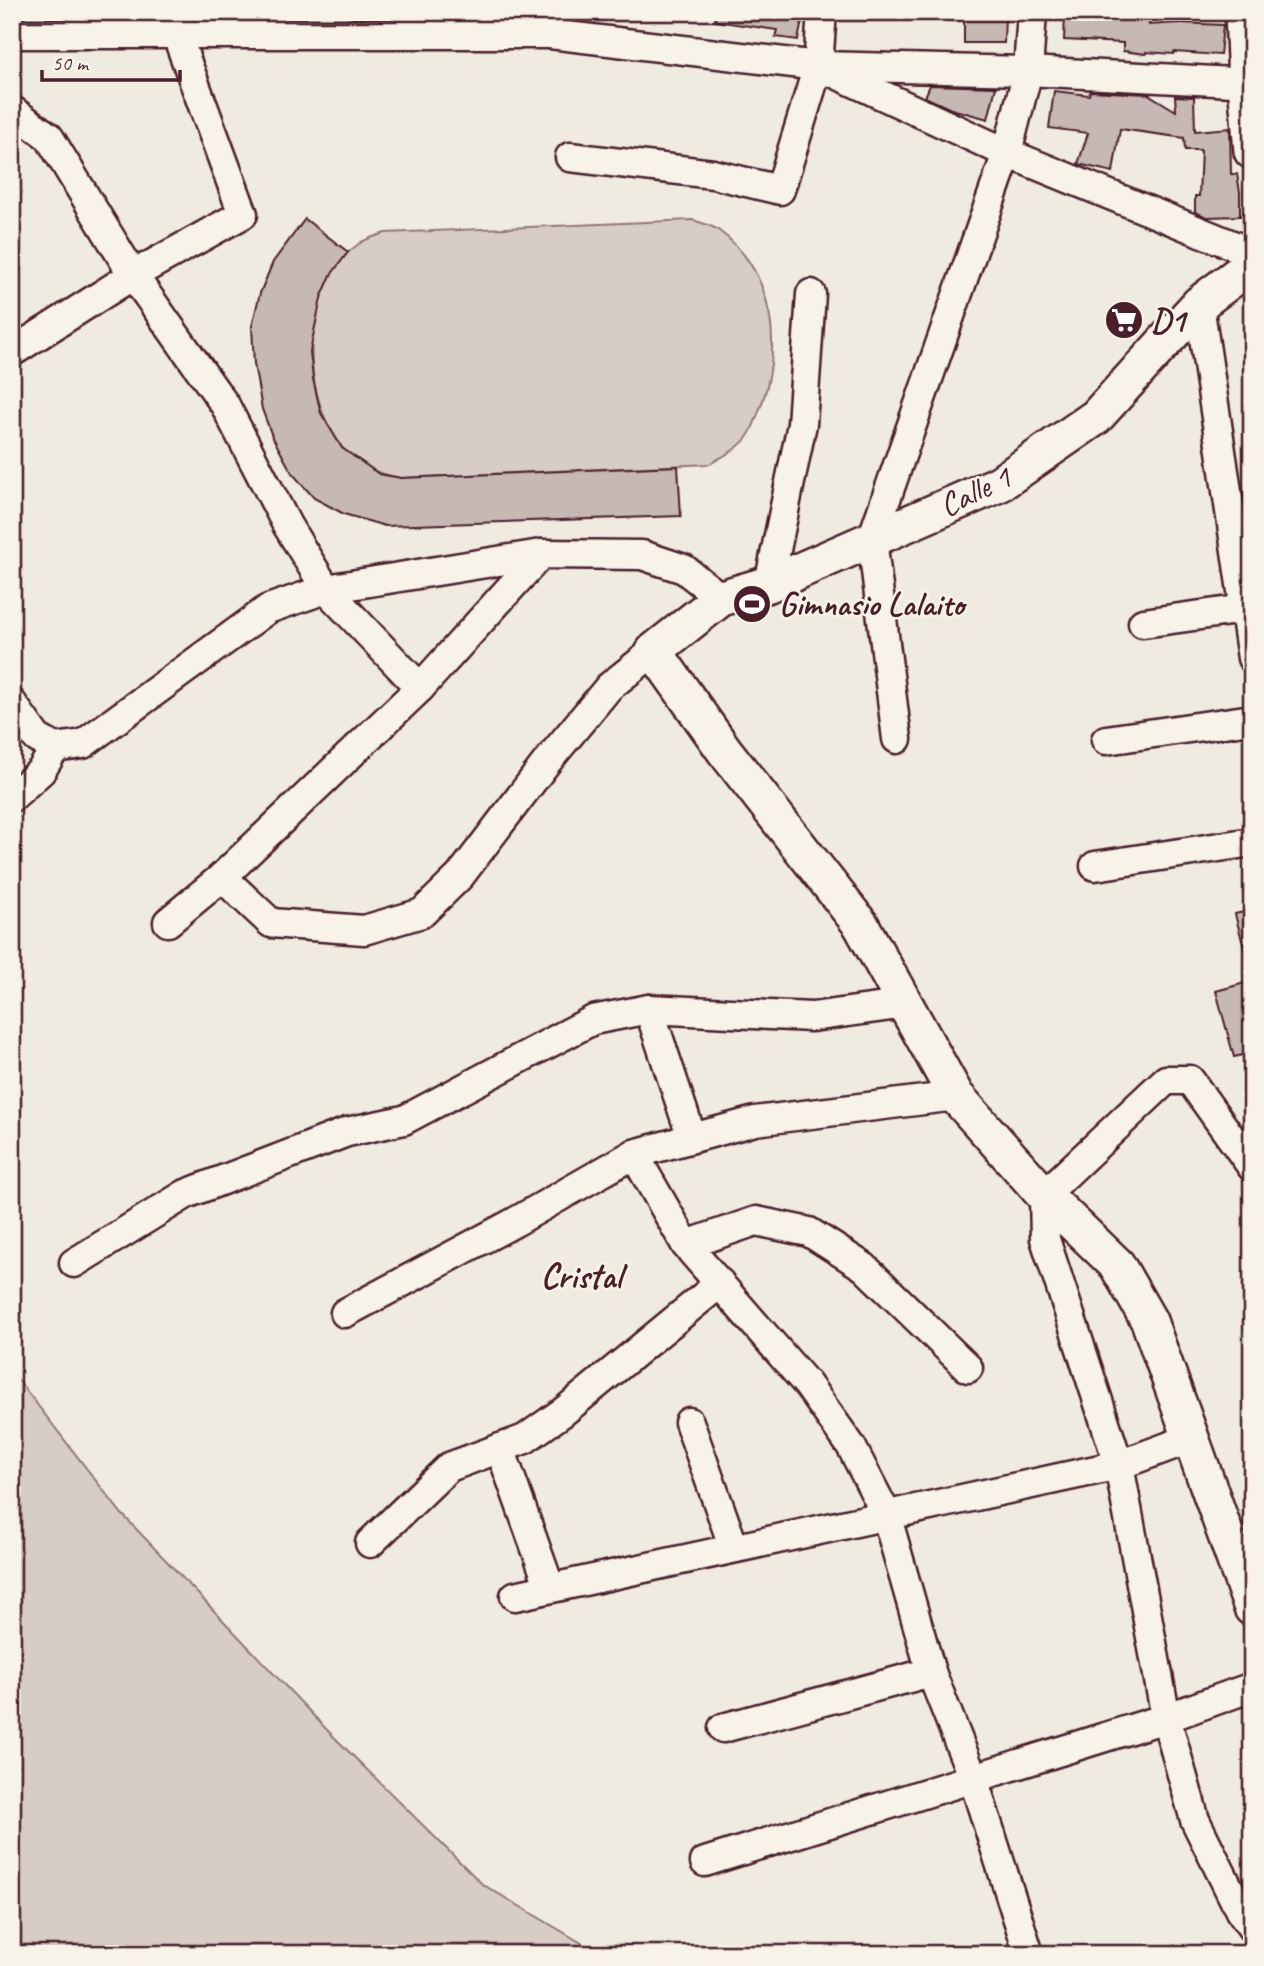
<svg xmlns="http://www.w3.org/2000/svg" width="1264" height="1966" font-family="Caveat,sans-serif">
<rect width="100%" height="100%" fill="#f0ebe0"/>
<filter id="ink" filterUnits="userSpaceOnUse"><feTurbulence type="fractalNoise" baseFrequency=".0143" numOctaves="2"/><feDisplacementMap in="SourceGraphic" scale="14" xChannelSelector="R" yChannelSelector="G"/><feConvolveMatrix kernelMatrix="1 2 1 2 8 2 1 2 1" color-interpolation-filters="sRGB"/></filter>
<g filter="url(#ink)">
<g fill="#d8cdc6" stroke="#917678" stroke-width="2">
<path d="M693,220C701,223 711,225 718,230C775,271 784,350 759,411C756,419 753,429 748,436C739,449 723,456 710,464L401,478C379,474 354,465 341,446C299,391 299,285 360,243C367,238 377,236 385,233Z"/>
<polygon points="12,1372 121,1513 330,1733 482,1884 600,1954 12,1954"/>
</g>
<g fill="#c6b8b3" stroke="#4a1f2b" stroke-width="2">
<polygon points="716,12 804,12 798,40 775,37 777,30 715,21"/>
<polygon points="1065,12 1151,12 1149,25 1180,23 1223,25 1220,55 1174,52 1174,54 1146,52 1146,54 1123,51 1123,43 1064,40"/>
<polygon points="964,14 1005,15 1004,43 964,43"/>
<polygon points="930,85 996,87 988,119 951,109 925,97"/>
<polygon points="1054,91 1089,95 1090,91 1148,94 1176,111 1175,96 1194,97 1195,131 1230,128 1231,174 1237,174 1240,192 1240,216 1207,217 1195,212 1195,196 1199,196 1201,150 1185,150 1184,138 1120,129 1113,172 1078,164 1088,133 1049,128"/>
<polygon points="305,219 348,252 331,275 321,298 310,351 313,379 321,413 342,448 379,474 401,478 678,466 681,516 385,526 344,514 314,498 292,473 272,436 262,409 254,364 252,326 260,293 273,262"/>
<polygon points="1252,910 1252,958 1247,959 1235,914"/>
<polygon points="1252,981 1252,1053 1234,1057 1216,991"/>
</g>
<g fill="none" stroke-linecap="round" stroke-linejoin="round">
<defs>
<g id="minor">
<polyline points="12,34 550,34 818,66 1028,71 1252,83"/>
<polyline points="830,71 1007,153 1252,253"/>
<polyline points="12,110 49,137 133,275 225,405 287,525 326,589 420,688"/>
<polyline points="570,157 713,174 780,190 818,66 822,12"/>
<polyline points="1199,304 1252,658"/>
<polyline points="12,352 133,275 243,214 176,33"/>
<polyline points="769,584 802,424 811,294"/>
<polyline points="1143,623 1252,608"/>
<polyline points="12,703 37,738 55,748 83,744 268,609 326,589 541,554 642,555 684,569 721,598"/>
<polyline points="897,739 872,539 1007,153 1028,71 1032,12"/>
<polyline points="1106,740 1252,719"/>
<polyline points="12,797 41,771 55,748"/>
<polyline points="1095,866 1252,842"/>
<polyline points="222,877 271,923 364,930 422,913 460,876 546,763 609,687 654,651"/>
<polyline points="168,922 222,877 420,688 541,554"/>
<polyline points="649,1009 692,1138"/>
<polyline points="634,1154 686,1245 807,1384 851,1446 886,1514 931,1672 973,1778 1029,1954"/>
<polyline points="1252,1167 1190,1080 1166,1080 1044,1195 1045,1239 1119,1465 1166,1718 1195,1820 1240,1911 1252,1928"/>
<polyline points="686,1245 756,1221 809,1232 864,1267 968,1368"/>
<polyline points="74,1263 186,1194 347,1132 404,1120 593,1020 649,1009 812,1017 906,1004"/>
<polyline points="345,1313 515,1222 634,1154 755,1121 956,1096"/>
<polyline points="689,1422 734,1548"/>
<polyline points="500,1448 550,1588"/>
<polyline points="370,1543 449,1467 525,1439 563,1412 720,1283"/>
<polyline points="515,1596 1119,1465 1192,1438"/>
<polyline points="723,1728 931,1672"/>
<polyline points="705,1862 1166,1718 1252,1687"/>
</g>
<g id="major">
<polyline points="1243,12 1246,83 1252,151"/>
<polyline points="1252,264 1199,304 1096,417 999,484 769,584 721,598 654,651 724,750 861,925 956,1096 1044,1195 1117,1265 1149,1321 1252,1608"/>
</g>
</defs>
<use href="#minor" stroke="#4a1f2b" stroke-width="33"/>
<use href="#major" stroke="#4a1f2b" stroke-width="40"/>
<use href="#minor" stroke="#f7f3e8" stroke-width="28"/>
<use href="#major" stroke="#f7f3e8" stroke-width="35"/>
</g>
</g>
<defs>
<symbol id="supermarket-disc" viewBox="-11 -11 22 22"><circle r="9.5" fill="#4a1f2b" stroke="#f7f3e8"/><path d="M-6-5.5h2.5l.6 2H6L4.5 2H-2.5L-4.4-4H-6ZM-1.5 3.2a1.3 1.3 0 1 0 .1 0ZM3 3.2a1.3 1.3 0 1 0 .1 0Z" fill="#fff"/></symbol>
<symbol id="stadium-disc" viewBox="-11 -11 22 22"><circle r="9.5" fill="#4a1f2b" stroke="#f7f3e8"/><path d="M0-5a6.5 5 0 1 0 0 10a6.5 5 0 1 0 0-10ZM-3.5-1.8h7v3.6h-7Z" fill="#fff"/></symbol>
</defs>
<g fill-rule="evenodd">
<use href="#supermarket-disc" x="1102" y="298" width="44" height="44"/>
<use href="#stadium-disc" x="730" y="582" width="44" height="44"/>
</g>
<g text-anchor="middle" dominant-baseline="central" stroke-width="5" stroke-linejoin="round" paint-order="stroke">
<g font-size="33" font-weight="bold" fill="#4a1f2b" stroke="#f7f3e8" text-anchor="start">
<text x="1151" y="320">D1</text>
<text x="779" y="604">Gimnasio Lalaito</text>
</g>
<g font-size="33" fill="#4a1f2b" stroke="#f7f3e8">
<text transform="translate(975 491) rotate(-26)">Calle 1</text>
</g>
<g font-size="35" font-weight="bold" fill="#4a1f2b" stroke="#f7f3e8">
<text x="581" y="1276">Cristal</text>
</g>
</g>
<rect width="1264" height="1966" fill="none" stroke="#f7f3e8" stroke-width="42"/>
<rect x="21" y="21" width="1222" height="1924" fill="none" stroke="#4a1f2b" stroke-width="2.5" filter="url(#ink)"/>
<path d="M42 70v10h138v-10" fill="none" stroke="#4a1f2b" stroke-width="3.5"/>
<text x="52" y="70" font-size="21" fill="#4a1f2b" stroke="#f7f3e8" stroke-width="5" paint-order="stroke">50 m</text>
</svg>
